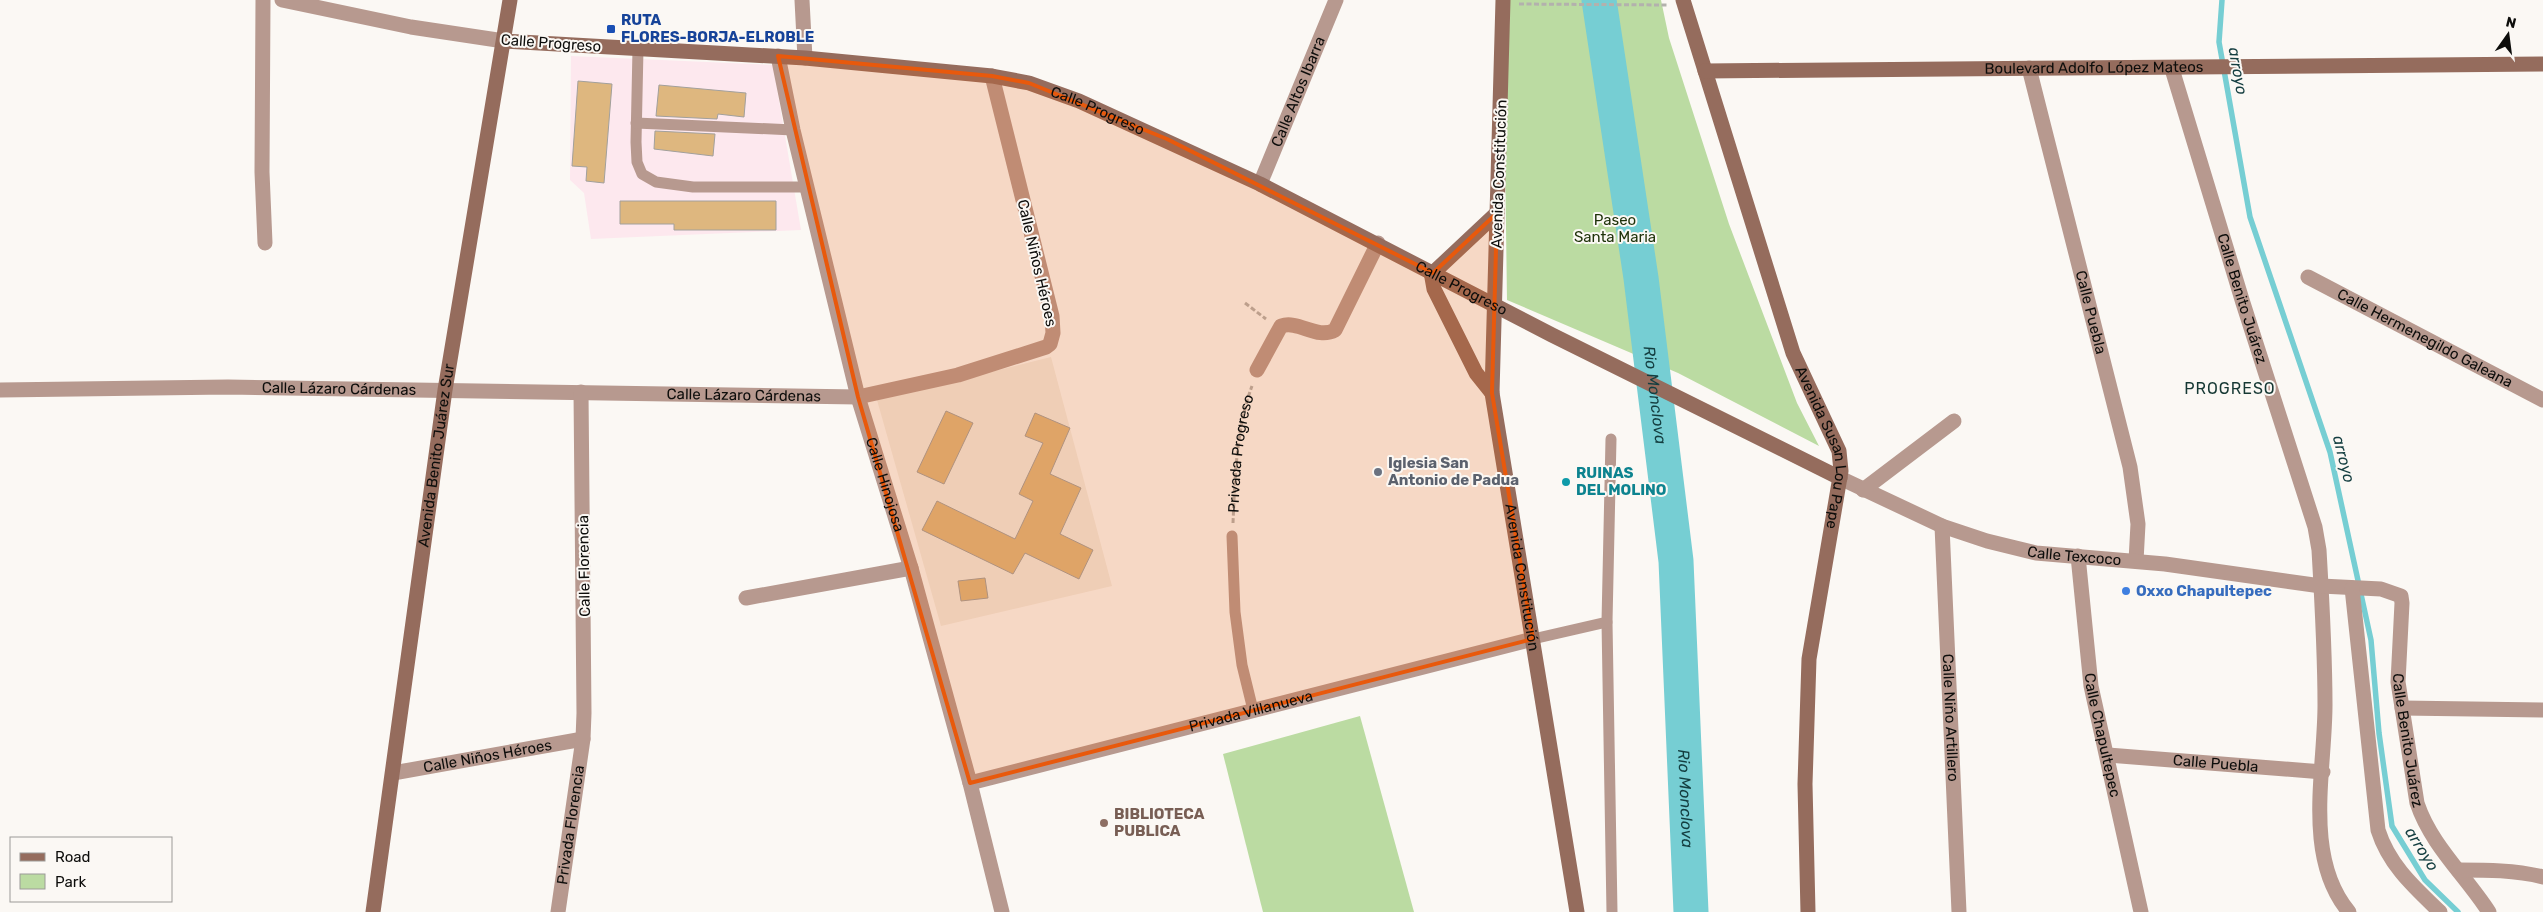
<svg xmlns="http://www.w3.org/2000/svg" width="2543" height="912" font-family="Rubik,sans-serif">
<rect width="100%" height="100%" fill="#fbf8f4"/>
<polygon fill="#fde8ee" points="571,56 773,65 801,230 591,239 584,193 570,180"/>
<polygon fill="#f2ebe1" points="1051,357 1112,586 941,626 877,400"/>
<g fill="#bbdba2">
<polygon points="1510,0 1661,0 1669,38 1729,224 1797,403 1819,446 1678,373 1507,300 1505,154"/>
<polygon points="1360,716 1414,912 1263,912 1223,754"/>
</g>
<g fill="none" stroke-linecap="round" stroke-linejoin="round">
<polyline stroke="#76ced3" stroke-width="5.5" points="2222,0 2219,42 2250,217 2330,452 2371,640 2379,733 2392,826 2425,880 2458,912"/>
<path stroke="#76ced3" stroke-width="35" id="s1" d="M1599,0L1641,278L1676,561L1691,912"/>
</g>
<g fill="#deb77f" stroke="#a2a09c">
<polygon points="578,81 612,84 604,183 586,181 587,167 572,166"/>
<polygon points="659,85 746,93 744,117 718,114 717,119 656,116"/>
<polygon points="655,131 715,134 713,156 654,149"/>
<polygon points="620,201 776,201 776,230 674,230 674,224 620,224"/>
<polygon points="946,411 973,423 944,484 917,472"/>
<polygon points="1035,413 1070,428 1050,474 1081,488 1060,534 1093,550 1079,579 1025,553 1013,574 922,530 937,501 1015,539 1033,501 1019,494 1043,443 1025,436"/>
<polygon points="985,578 988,598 961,601 958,581"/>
</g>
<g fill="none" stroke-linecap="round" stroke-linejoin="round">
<g stroke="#b3b1ad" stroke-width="3" stroke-dasharray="5 2.5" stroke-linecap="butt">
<polyline points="1519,4 1668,5"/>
<polyline points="1245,303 1266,319"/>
<path id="s2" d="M1233,523C1235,478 1236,429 1252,386"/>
</g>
<g stroke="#b7998f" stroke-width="11">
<polyline points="638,49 636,142 637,162 642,174 656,182 693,187 807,187"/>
<polyline points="636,123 793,130"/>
<polyline points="1232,536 1235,612 1242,665 1253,710"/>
<polyline points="1607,622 1612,912"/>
<polyline points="1533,639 1607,622 1611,439"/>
</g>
<g stroke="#b7998f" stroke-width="15">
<polyline points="263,0 262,172 265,243"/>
<polyline points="282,0 411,27 504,41"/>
<polyline points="802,0 805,58"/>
<path id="s3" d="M778,56L793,130L858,397L911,568L970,783L1002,912"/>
<path id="s4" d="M2029,68L2130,467L2138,524L2136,561"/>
<path id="s5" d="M2172,69L2243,303L2315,527L2319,550C2322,601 2325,654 2325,705C2325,771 2303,857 2349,912"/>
<path id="s6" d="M1260,184L1336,0"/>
<path id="s7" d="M2308,277L2543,400"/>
<path d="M1257,370L1281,326C1299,320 1317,340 1335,330L1378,243"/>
<path id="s8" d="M0,390L228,387L858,397L958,375L1046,347L1050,344L1053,333L1052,316L992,76"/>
<path id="s9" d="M1840,478L1942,526L1987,541L2036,553L2165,564L2321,586L2381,589L2401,596L2402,603L2398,682L2417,803C2431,845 2465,875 2489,912"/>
<polyline points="1863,490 1954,421"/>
<path id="s10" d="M1942,526L1959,912"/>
<path id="s11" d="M2078,556L2091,686L2141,912"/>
<path d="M2352,588L2378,830C2389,865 2414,887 2440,912"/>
<polyline points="746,598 911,568"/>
<polyline points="2402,708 2543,710"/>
<path id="s12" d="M2108,755L2323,772"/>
<path id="s13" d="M393,773L583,739"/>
<path id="s14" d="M970,783L1533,639"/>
<path d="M2458,870C2487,870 2515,870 2543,877"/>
<path id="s15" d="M558,912L583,739L584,713L581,392"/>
</g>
<g stroke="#956c5d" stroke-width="15">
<path id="s16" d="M1503,0L1492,393L1577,912"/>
<path id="s17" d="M1683,0L1793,353L1839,451L1841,471L1809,659L1805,784L1808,912"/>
<path id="s18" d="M504,41L805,58L992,76L1029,83L1079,101L1260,184L1552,335L1840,478"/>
<path id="s19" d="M1705,71L2543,64"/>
<polyline points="1431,272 1434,289 1476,373 1492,393"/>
<polyline points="1433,273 1497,213"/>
<path id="s20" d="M373,912L445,390L510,0"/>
</g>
</g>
<path fill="#e8590c" fill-opacity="0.2" stroke="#e8590c" stroke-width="4" stroke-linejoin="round" d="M778,56L992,76L1029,83L1167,139L1433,273L1497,213L1492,393L1533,639L970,783L858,397Z"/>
<rect fill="#1a4fb4" stroke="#fbf8f4" stroke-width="2" x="606" y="24" width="10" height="10" rx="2.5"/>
<circle fill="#6b7280" stroke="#fbf8f4" stroke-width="2" cx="1378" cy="472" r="5"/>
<circle fill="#0f9aa8" stroke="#fbf8f4" stroke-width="2" cx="1566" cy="482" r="5"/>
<circle fill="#3f7fe0" stroke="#fbf8f4" stroke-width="2" cx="2126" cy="591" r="5"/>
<circle fill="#8d6e63" stroke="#fbf8f4" stroke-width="2" cx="1104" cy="823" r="5"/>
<g text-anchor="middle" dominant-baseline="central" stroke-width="4" stroke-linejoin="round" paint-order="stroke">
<g font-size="15" font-weight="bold" fill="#164399" stroke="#fbf8f4" text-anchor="start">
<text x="621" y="20">RUTA<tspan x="621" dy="17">FLORES-BORJA-ELROBLE</tspan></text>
</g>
<g font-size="15" fill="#0d0d0b" stroke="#fbf8f4">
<text transform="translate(551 43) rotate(4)">Calle Progreso</text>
<text stroke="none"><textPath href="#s19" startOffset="389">Boulevard Adolfo López Mateos</textPath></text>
<text stroke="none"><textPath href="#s6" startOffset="100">Calle Altos Ibarra</textPath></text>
<text stroke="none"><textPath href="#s18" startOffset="601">Calle Progreso</textPath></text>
<text transform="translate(1499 174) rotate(-88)">Avenida Constitución</text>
<text transform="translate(1037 263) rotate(77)">Calle Niños Héroes</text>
<text stroke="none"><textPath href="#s18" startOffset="1006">Calle Progreso</textPath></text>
<text stroke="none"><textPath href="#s5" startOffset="240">Calle Benito Juárez</textPath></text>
<text stroke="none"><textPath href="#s4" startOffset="252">Calle Puebla</textPath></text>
<text stroke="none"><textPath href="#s7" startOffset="132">Calle Hermenegildo Galeana</textPath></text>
<text stroke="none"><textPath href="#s8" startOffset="339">Calle Lázaro Cárdenas</textPath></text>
<text stroke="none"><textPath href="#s8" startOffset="744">Calle Lázaro Cárdenas</textPath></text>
<text stroke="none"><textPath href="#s17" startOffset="471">Avenida Susan Lou Pape</textPath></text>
<text stroke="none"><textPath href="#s2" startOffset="70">Privada Progreso</textPath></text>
<text stroke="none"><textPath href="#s20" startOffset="461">Avenida Benito Juárez Sur</textPath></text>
<text stroke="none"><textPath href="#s3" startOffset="442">Calle Hinojosa</textPath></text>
<text stroke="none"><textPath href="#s9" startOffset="249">Calle Texcoco</textPath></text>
<text transform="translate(584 566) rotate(-91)">Calle Florencia</text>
<text stroke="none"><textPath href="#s16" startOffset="580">Avenida Constitución</textPath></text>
<text stroke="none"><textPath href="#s14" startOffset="290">Privada Villanueva</textPath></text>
<text stroke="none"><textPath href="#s10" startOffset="192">Calle Niño Artillero</textPath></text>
<text stroke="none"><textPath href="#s11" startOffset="181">Calle Chapultepec</textPath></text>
<text stroke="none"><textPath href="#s9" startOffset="724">Calle Benito Juárez</textPath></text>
<text stroke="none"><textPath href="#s13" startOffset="96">Calle Niños Héroes</textPath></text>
<text stroke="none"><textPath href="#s12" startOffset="108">Calle Puebla</textPath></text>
<text stroke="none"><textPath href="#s15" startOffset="88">Privada Florencia</textPath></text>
</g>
<g font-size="15" fill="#1e3209" stroke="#fbf8f4">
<text x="1615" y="220">Paseo<tspan x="1615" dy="17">Santa Maria</tspan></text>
</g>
<g font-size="15" font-weight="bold" fill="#5b616d" stroke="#fbf8f4" text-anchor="start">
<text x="1388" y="463">Iglesia San<tspan x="1388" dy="17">Antonio de Padua</tspan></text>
</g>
<g font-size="15" font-weight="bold" fill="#0d838f" stroke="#fbf8f4" text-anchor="start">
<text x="1576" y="473">RUINAS<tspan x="1576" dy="17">DEL MOLINO</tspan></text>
</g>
<g font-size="15" font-weight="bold" fill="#366cbe" stroke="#fbf8f4" text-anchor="start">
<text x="2136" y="591">Oxxo Chapultepec</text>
</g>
<g font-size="15" font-weight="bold" fill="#785e54" stroke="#fbf8f4" text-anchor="start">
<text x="1114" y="814">BIBLIOTECA<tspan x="1114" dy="17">PUBLICA</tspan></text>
</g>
<g font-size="16" font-style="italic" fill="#143e40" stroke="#fbf8f4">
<text transform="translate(2238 71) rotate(80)">arroyo</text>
<text stroke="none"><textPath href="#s1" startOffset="399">Rio Monclova</textPath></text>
<text transform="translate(2344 459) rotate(76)">arroyo</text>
<text stroke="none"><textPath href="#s1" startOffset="804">Rio Monclova</textPath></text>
<text transform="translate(2422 849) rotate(58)">arroyo</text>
</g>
<g font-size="16" letter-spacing="1" fill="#163834" stroke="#fbf8f4">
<text x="2230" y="388">PROGRESO</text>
</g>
</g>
<rect x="10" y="837" width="162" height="65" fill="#fbf8f4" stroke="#9c9a97"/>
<rect x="20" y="853" width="25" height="8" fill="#956c5d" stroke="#9c9a97"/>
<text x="55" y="862" font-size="15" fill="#0d0d0b">Road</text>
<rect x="20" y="874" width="25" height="15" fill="#bbdba2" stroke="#9c9a97"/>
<text x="55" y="887" font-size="15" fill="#0d0d0b">Park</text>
<g transform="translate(2508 35) rotate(14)" stroke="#fbf8f4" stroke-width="4" paint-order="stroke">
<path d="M0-4L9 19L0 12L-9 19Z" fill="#0d0d0b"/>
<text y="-8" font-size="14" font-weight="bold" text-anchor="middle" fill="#0d0d0b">N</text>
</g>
</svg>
